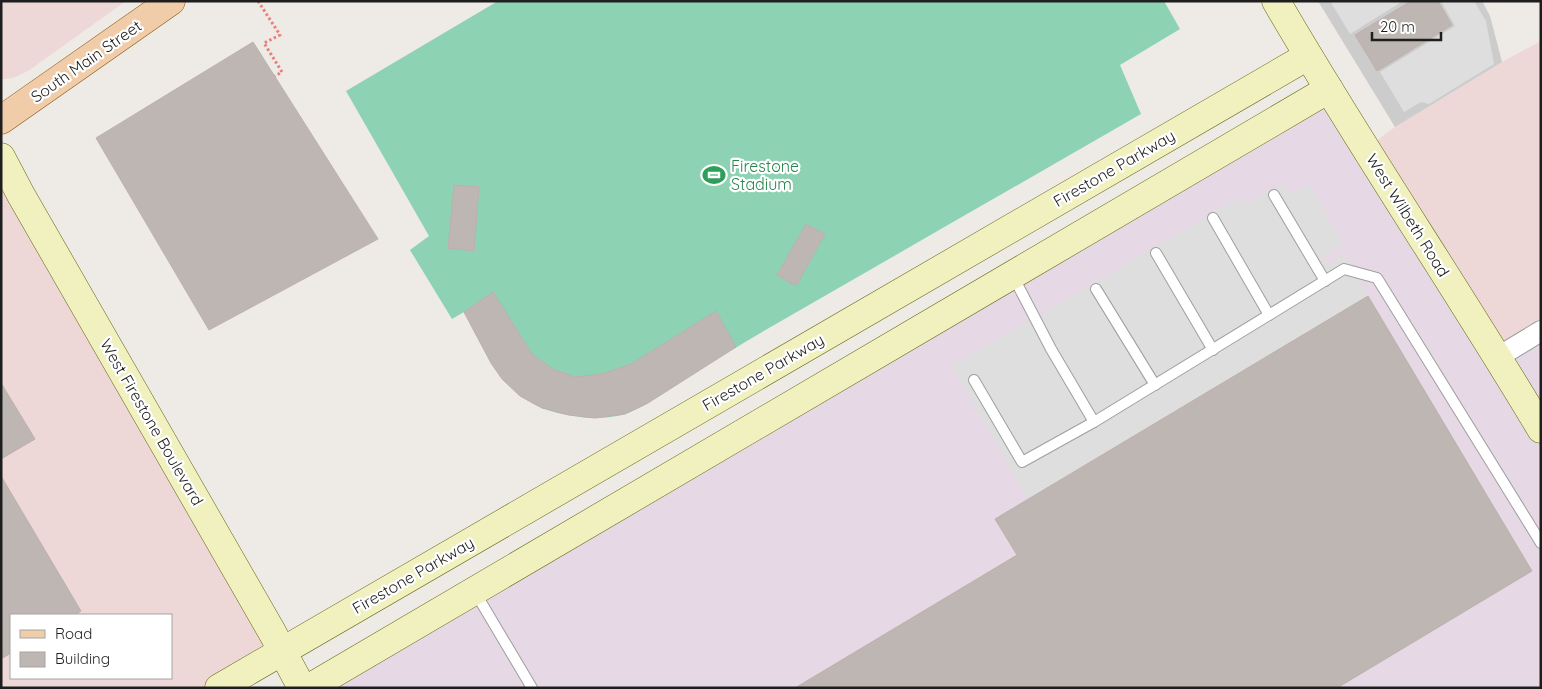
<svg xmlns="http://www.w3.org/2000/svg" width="1542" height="689" font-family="Quicksand,sans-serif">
<rect width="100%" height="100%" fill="#eeeae5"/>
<g fill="#edd7d7" fill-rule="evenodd">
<polygon points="1,1 126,1 28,71 13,78 4,79 1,79"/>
<polygon points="1541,41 1541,331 1498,357 1367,148 1395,127 1502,62"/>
<path d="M1,157L283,651L219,688H1ZM11,615H171V678H11Z"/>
</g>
<g fill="#e6d8e4">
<polygon points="1329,89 1541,438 1541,688 308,688"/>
<polygon points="1541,331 1541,429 1498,357"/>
</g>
<polygon fill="#ccc" points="1318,1 1482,1 1490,16 1502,62 1395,127"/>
<path fill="#8dd3b3" d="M498,1H1164L1180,29L1120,65L1141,114C1013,188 885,261 757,335C728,352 699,370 671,388C657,397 641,409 625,414C616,417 602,418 592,418C512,413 497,375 464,312L452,319L410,250L429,236L346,91Z"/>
<g fill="#dedede">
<polygon points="1330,1 1403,1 1350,34"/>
<polygon points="1441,1 1474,1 1486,21 1494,64 1429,104 1421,102 1404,112 1380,72 1455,26"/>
<polygon points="1284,185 1289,194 1311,185 1342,244 1322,257 1329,264 1344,254 1368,296 1027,499 952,366 1239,198 1244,204"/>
</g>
<g fill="#beb6b3" stroke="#beb1aa">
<polygon points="1411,1 1438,1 1452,25 1377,71 1355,35"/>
<polygon points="253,42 378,239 209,330 96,138"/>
<polygon points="454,185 479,187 474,251 448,248"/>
<polygon points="806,224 825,234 796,286 777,275"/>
<polygon points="493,292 532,354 553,369 575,377 602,374 631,364 716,311 736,347 648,403 625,414 595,418 569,415 542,408 520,396 502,379 491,363 464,312"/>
<polygon points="1368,296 1532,571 1337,688 795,688 1017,555 995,519"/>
<polygon points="1,383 35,439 1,459"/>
<polygon points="1,476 81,611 75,615 11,615 11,653 1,659"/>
</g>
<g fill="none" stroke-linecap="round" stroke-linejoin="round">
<defs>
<g id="lane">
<polyline points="1274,195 1325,281"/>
<polyline points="1213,218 1269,315"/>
<polyline points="1156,253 1213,350"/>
<polyline points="1013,276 1051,349 1094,422 1344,269 1377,278 1541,543"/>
<polyline points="1096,289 1155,385"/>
<polyline points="974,380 1022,462 1094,422"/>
<polyline points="475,592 532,688"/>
</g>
<polyline id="street" points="1498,357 1541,331"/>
<g id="secondary">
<path d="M1276,1C1360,146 1455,285 1541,429"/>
<polyline points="1,157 21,195 272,632 302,688"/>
<polyline points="219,688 1308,56"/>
<polyline points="309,688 1329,89"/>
</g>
<polyline id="primary" points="1,120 171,1"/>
</defs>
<use href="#lane" stroke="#9f9f9f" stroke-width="12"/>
<use href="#street" stroke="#9f9f9f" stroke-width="22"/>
<use href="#secondary" stroke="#646813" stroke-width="29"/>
<use href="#primary" stroke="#865813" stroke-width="29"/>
<polyline stroke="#e8807c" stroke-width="3" stroke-dasharray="2.5 2.5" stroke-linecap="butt" points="258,1 280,35 264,43 282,72 275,76"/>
<use href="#lane" stroke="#fff" stroke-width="10"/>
<use href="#street" stroke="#fff" stroke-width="20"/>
<use href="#secondary" stroke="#f1f1c0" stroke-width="28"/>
<use href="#primary" stroke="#f0cca8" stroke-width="28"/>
</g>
<defs>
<symbol id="stadium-bare" viewBox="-9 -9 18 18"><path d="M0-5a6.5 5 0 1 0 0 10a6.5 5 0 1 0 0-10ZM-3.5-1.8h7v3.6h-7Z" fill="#2e9e5b" stroke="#fff" stroke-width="2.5" paint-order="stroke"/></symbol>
</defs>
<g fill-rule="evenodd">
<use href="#stadium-bare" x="698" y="159" width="32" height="32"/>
</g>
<g text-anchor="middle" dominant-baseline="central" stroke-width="4.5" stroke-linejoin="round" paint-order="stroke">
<g font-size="16" fill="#1e1e1e" stroke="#fff">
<text transform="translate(86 61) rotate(-35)">South Main Street</text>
<text transform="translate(1114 168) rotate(-30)">Firestone Parkway</text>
<text transform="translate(1408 215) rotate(58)">West Wilbeth Road</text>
<text transform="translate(763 372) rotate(-30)">Firestone Parkway</text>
<text transform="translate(152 422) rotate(60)">West Firestone Boulevard</text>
<text transform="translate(413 575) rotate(-30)">Firestone Parkway</text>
</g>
<g font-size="16" fill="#27864d" stroke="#fff" text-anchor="start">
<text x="731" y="166">Firestone<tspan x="731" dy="18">Stadium</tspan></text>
</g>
</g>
<rect width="1542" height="689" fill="none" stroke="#1e1e1e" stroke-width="5"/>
<rect x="10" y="614" width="162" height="65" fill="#ffffff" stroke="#a5a5a5"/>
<rect x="20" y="630" width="25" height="8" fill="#f0cca8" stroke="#a5a5a5"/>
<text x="55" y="639" font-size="15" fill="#1e1e1e">Road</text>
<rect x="20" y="652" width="25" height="15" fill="#beb6b3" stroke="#a5a5a5"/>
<text x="55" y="664" font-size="15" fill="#1e1e1e">Building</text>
<path d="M1372 32v8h69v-8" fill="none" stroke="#1e1e1e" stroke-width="2.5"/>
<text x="1380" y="32" font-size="15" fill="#1e1e1e" stroke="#ffffff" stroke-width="4" paint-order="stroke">20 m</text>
</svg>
